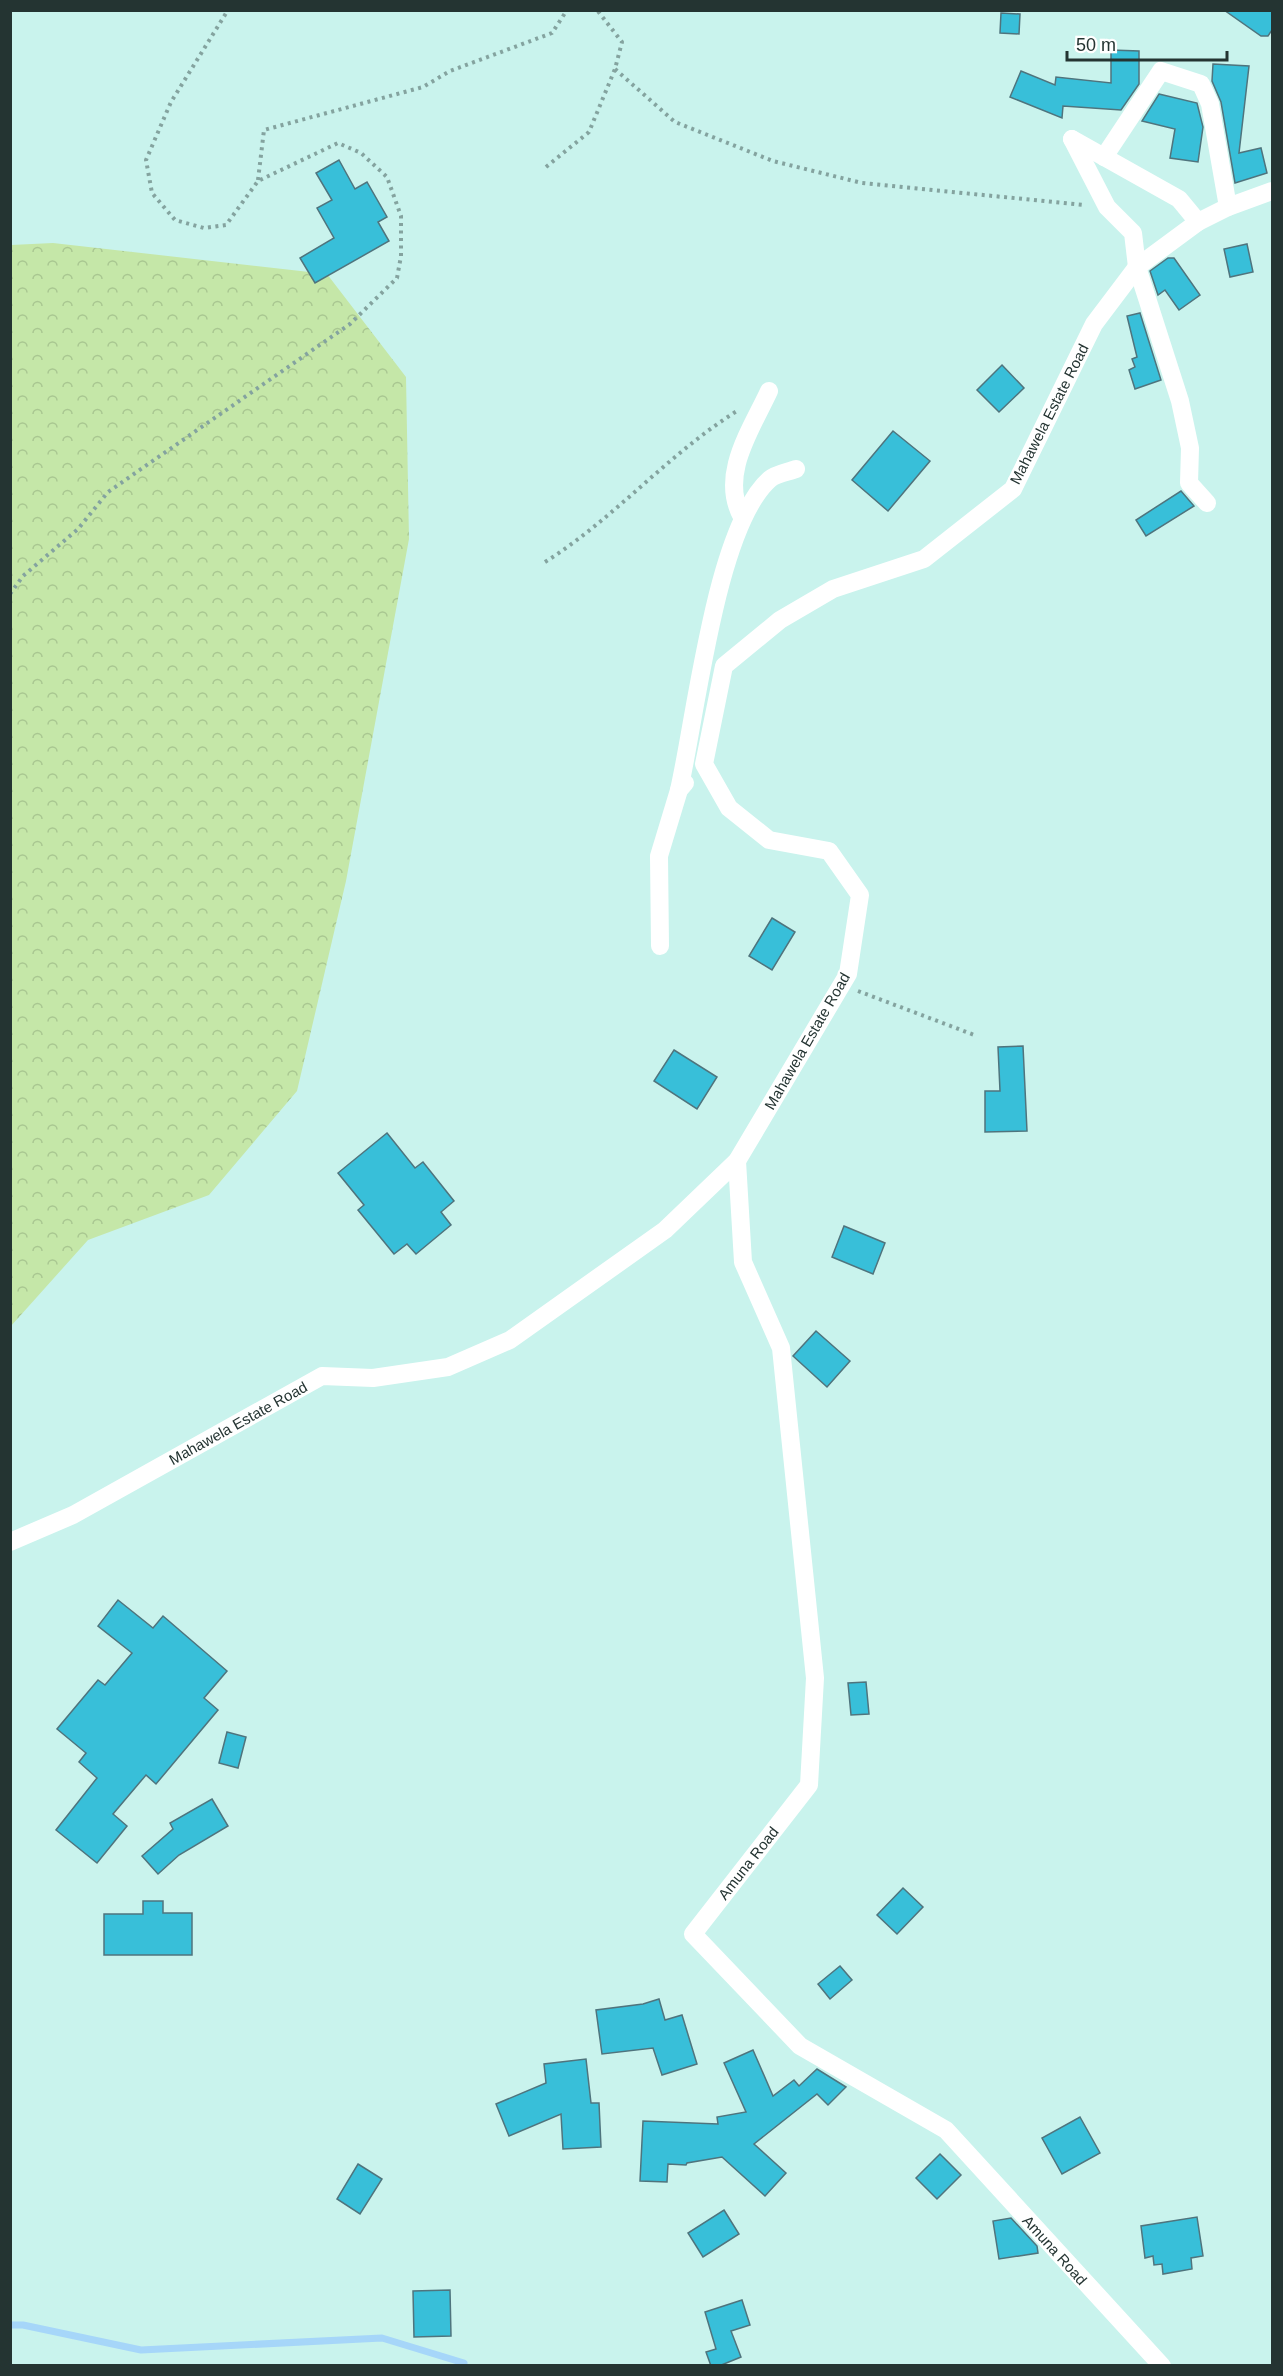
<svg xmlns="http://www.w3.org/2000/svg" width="1283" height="2376" font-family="Arial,sans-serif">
<defs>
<pattern id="forest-crowns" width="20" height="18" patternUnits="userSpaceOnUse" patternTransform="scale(1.5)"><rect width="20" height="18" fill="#c5e7a8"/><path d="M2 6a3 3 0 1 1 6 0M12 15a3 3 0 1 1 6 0" fill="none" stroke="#a9c791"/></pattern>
</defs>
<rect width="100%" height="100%" fill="#c9f3ed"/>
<polygon fill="url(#forest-crowns)" points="53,243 327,274 406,377 409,539 346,881 297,1091 209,1195 88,1240 11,1326 11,245"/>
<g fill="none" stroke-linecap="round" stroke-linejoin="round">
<polyline stroke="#a6d6f9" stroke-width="7" points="10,2325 23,2325 141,2350 382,2338 464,2363"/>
</g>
<g fill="#38bfd9" stroke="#4f747d" stroke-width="1.5">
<polygon points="1224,10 1272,10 1272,30 1268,36 1261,36"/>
<polygon points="1001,13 1020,14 1019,34 1000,33"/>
<polygon points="1111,50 1139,51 1139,84 1121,110 1063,106 1062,118 1010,97 1021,71 1055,85 1056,77 1111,83"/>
<polygon points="1213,64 1249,66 1239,153 1261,148 1267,173 1235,183 1221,102 1212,81"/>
<polygon points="1159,94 1197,103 1203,127 1198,162 1170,158 1175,129 1142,121"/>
<polygon points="339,160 355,189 367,182 387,217 378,222 389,241 315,283 300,258 334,238 317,208 332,200 316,173"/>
<polygon points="1247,244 1253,272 1230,277 1224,249"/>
<polygon points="1168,258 1174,258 1200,295 1179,310 1165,290 1158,295 1150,271"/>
<polygon points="1140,313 1161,380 1135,389 1129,370 1135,367 1132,359 1137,357 1127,316"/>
<polygon points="1002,365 1024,388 999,412 977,390"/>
<polygon points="893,431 930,461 888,511 852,480"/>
<polygon points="1181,491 1194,506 1146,536 1136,520"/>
<polygon points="772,918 795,932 772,970 749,956"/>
<polygon points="1023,1046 1027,1131 985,1132 985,1091 1000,1091 998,1047"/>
<polygon points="674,1050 717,1077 697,1109 654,1081"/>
<polygon points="387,1133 415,1168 423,1162 454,1201 441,1212 451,1225 416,1254 407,1244 394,1254 358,1210 364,1205 338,1173"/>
<polygon points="844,1226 885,1243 873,1274 832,1257"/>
<polygon points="816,1331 850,1361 827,1387 793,1356"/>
<polygon points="118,1600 153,1628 163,1616 227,1671 204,1698 218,1710 156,1784 146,1775 113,1814 127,1826 97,1863 56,1830 97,1778 79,1762 86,1753 57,1729 98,1680 105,1685 132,1653 98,1626"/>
<polygon points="866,1682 869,1714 851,1715 848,1683"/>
<polygon points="227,1732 246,1737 238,1768 219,1763"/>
<polygon points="212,1799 228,1826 179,1855 158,1874 142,1856 173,1829 170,1823"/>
<polygon points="903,1888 923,1907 897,1934 877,1915"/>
<polygon points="143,1901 163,1901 163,1913 192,1913 192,1955 104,1955 104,1914 143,1914"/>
<polygon points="840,1966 852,1980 830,1999 818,1984"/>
<polygon points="659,1999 665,2020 682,2015 697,2064 662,2075 653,2048 602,2054 596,2010 643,2004"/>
<polygon points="753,2050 773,2096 794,2080 799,2086 817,2069 846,2087 828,2105 817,2094 754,2144 786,2173 765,2196 722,2157 687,2163 686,2165 668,2164 667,2182 640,2181 643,2121 718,2124 717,2117 746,2112 724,2063"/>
<polygon points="586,2059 591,2103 599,2103 601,2147 563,2149 561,2114 509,2136 496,2104 546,2083 544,2064"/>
<polygon points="1080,2117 1100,2153 1062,2174 1042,2138"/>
<polygon points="940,2154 961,2175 937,2199 916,2178"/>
<polygon points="358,2164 382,2179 360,2214 337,2199"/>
<polygon points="724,2210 739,2234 703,2257 688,2233"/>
<polygon points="1197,2217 1203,2256 1191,2258 1192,2269 1163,2274 1162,2264 1154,2265 1153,2256 1145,2258 1141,2226"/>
<polygon points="1011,2218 1037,2246 1038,2253 999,2259 993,2221"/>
<polygon points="450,2290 451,2336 414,2337 413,2291"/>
<polygon points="742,2300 750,2325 731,2331 741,2357 719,2366 711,2366 706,2352 716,2349 705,2312"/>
</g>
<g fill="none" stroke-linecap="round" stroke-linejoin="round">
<g stroke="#84a39f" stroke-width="4" stroke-dasharray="3 4.5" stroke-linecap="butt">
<polyline points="615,69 675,122 773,161 862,183 1084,205"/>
<polyline points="546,167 589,132 615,69 622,42 597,10"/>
<polyline points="258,180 264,130 423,87 450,71 552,33 567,10"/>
<path d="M545,562C614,519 668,454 737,411"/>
<polyline points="10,594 23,576 78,529 108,492 350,324 397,278 401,256 401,216 387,177 361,153 338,143 258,181 226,225 204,228 175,220 152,193 146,160 171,102 228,10"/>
<polyline points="858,991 977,1036"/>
</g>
<g stroke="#fff" stroke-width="18">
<polyline points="1072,139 1107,207 1133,233 1137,267 1180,401 1190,448 1189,483 1207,503"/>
<polyline points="1072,139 1179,199 1198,222"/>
<polyline points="1104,157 1161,71 1201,84 1210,104 1228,207"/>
<path d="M742,517C719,475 751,430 769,391"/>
<path d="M679,790C696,716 716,526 770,479C776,474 788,472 796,469"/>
<polyline points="660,946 659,856 679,790 685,783"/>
<polyline points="737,1161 743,1262 781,1348 815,1678 809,1785 693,1934 800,2046 946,2130 1162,2366"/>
<polyline points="10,1542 73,1515 322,1376 373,1378 448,1367 510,1340 665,1230 737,1161 848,974 860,895 829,851 769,840 729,808 704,764 724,666 780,620 833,589 924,559 1013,489 1094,324 1137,267 1198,222 1228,207 1272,191"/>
</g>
</g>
<g text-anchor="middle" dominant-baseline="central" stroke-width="4.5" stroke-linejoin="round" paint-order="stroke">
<g font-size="15" fill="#243432" stroke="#fff">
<text transform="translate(1049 414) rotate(-63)">Mahawela Estate Road</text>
<text transform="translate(807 1041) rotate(-60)">Mahawela Estate Road</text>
<text transform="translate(238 1423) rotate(-29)">Mahawela Estate Road</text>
<text transform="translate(748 1863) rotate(-52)">Amuna Road</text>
<text transform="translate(1055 2250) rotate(48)">Amuna Road</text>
</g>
</g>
<rect width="1283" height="2376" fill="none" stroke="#243432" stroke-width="24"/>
<path d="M1067 51v9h160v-9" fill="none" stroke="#243432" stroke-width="3"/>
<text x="1076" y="51" font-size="18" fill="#243432" stroke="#ffffff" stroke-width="4.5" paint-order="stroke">50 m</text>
</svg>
